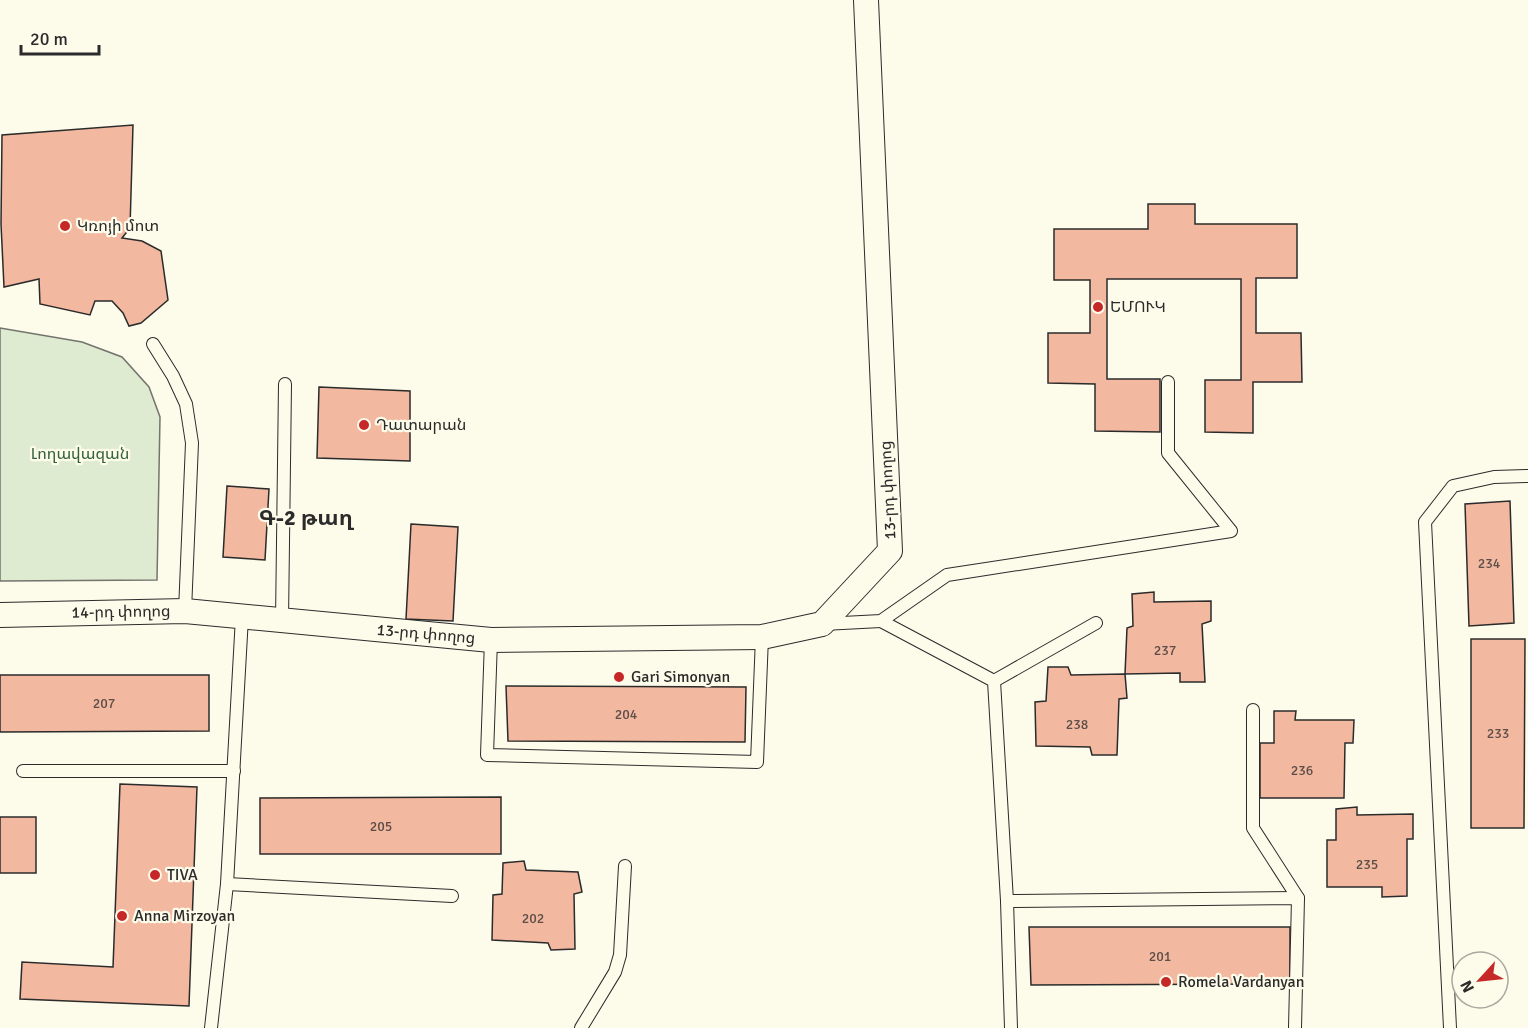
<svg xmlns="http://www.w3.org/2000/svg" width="1528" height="1028" font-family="Signika,'Noto Sans Armenian',sans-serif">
<rect width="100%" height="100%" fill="#fdfbea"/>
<polygon fill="#deebd1" stroke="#74746e" stroke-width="1.5" points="0,328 82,342 122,357 149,387 160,417 157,580 0,581"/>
<g fill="#f2b8a0" stroke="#2b2b2b" stroke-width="1.5">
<polygon points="133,125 130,228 122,238 142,241 161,251 168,300 141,323 129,326 123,313 112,301 95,301 90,315 40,304 39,279 4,287 1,224 2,135"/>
<polygon points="1148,204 1195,204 1195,224 1297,224 1297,278 1256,278 1256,333 1301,333 1302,382 1253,382 1253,433 1205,432 1205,380 1241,380 1241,279 1107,279 1107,379 1160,379 1160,432 1095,431 1095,384 1048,383 1048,333 1090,333 1090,280 1054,280 1054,229 1148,229"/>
<polygon points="319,387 410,391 410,461 317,458"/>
<polygon points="227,486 269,489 265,560 223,557"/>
<polygon points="1510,501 1514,623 1469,626 1465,504"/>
<polygon points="411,524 458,527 453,621 406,619"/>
<polygon points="1154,592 1154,602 1211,601 1211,621 1202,624 1205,682 1180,682 1180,673 1125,674 1127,628 1133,626 1132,594"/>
<polygon points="1471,639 1525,639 1524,828 1471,828"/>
<polygon points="1048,667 1068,667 1071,675 1125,674 1127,698 1119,699 1117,755 1092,755 1090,747 1036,746 1035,702 1046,701"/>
<polygon points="0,675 209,675 209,731 0,732"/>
<polygon points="506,686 746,687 745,742 508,741"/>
<polygon points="1274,711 1296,711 1295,720 1354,720 1353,743 1345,743 1344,798 1260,798 1260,743 1274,743"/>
<polygon points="120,784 197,787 189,1006 20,999 22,962 113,967"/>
<polygon points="501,797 501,854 260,854 260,798"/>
<polygon points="1357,807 1357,815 1413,814 1413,839 1407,839 1407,896 1382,897 1382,887 1327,887 1327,840 1336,840 1336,809"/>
<rect x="0" y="817" width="36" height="56"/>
<polygon points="524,861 526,870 578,872 582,892 574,894 575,949 551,950 548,943 492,940 493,895 502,894 503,863"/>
<polygon points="1029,927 1290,927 1290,984 1031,985"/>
</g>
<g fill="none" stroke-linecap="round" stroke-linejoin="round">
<defs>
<g id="lane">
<polyline points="153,344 173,376 186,404 192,443 185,611"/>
<polyline points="282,621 285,384"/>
<polyline points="881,621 994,681 1007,901"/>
<polyline points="823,624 881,621 947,575 1231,531 1168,453 1168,382"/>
<polyline points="491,640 487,755 757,762 762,637"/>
<polyline points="994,681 1096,623"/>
<polyline points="1253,710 1253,828 1298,898"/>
<polyline points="23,771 234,771"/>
<polyline points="227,884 452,896"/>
<polyline points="211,1028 227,884 242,617"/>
<polyline points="581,1028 615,972 620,955 625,866"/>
<polyline points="1011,1028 1007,901 1298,898 1295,1028"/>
<polyline points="1450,1028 1425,522 1453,486 1494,477 1528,476"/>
</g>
<polyline id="street" points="0,615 185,611 491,640 762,637 822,624 890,551 866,0"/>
</defs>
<use href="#lane" stroke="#2b2b2b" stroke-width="14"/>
<use href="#street" stroke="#2b2b2b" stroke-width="26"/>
<use href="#lane" stroke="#fdfbea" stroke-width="12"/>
<use href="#street" stroke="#fdfbea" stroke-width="24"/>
</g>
<g fill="#c62828" stroke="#fdfbea" stroke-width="2">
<circle cx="65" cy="226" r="6"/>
<circle cx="1098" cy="307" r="6"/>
<circle cx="364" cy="425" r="6"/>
<circle cx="619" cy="677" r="6"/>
<circle cx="155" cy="875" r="6"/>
<circle cx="122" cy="916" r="6"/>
<circle cx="1166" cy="982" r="6"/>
</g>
<g text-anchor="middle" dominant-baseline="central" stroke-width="4.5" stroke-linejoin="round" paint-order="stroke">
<g font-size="14" fill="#5d4e48">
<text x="1489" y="563">234</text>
<text x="1165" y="650">237</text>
<text x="104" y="703">207</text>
<text x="626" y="714">204</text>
<text x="1077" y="724">238</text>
<text x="1498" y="733">233</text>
<text x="1302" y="770">236</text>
<text x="381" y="826">205</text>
<text x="1367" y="864">235</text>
<text x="533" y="918">202</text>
<text x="1160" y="956">201</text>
</g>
<g font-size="16" fill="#2b2b2b" stroke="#fdfbea" text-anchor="start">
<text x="77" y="226">Կռոյի մոտ</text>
<text x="1110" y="307">ԵՄՈՒԿ</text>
<text x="376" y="425">Դատարան</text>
<text x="631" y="677">Gari Simonyan</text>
<text x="167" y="875">TIVA</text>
<text x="134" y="916">Anna Mirzoyan</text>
<text x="1178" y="982">Romela Vardanyan</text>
</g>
<g font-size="16" fill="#34623c" stroke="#fdfbea">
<text x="80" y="454">Լողավազան</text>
</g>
<g font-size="16" fill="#2b2b2b" stroke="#fdfbea">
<text transform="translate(888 490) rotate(-93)">13-րդ փողոց</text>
<text transform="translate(121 612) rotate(-1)">14-րդ փողոց</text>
<text transform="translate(426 634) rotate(5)">13-րդ փողոց</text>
</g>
<g font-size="22" font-weight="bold" fill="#2b2b2b" stroke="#fdfbea">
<text x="306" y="517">Գ-2 թաղ</text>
</g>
</g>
<g transform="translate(1480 980) rotate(243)"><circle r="28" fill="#fdfbea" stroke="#a9a89e" stroke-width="1.5"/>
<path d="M0-4.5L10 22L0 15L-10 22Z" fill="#c62828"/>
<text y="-9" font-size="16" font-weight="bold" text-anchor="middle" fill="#2b2b2b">N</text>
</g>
<path d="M21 45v9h78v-9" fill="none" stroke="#2b2b2b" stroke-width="3"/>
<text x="30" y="45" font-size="18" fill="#2b2b2b" stroke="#fdfbea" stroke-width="4.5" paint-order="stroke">20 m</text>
</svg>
